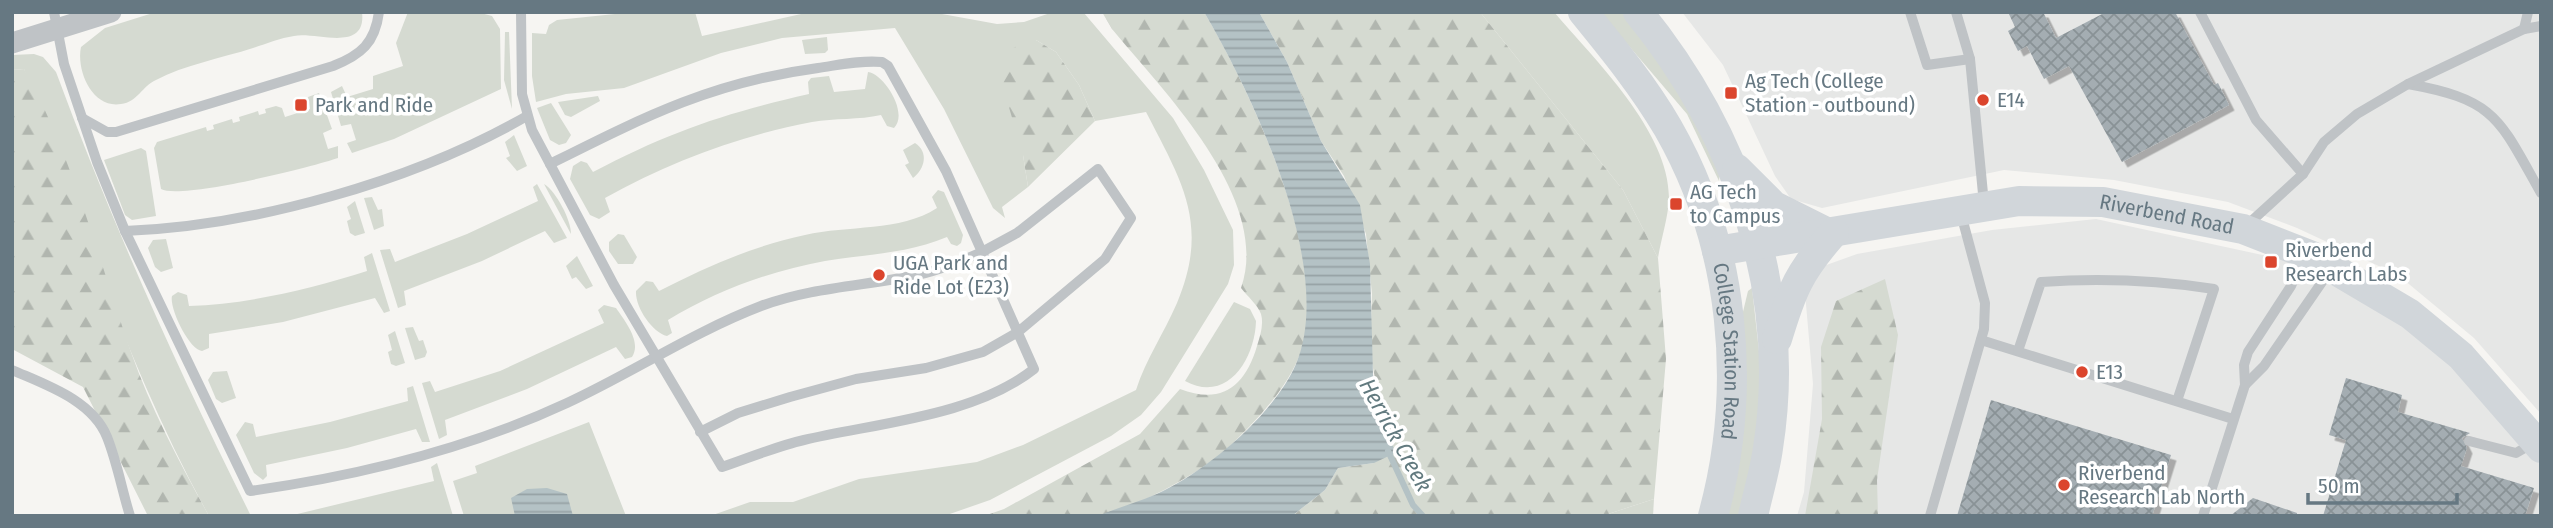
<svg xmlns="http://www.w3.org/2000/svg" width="2553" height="528" font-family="'Fira Sans Condensed',sans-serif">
<defs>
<pattern id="forest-firs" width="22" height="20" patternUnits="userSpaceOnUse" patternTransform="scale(1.75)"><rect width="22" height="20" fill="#d5dad1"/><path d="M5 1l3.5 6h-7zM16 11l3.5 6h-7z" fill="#b1b6af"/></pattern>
<pattern id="water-rules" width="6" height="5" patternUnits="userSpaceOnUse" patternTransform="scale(1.75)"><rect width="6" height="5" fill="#b4c2c5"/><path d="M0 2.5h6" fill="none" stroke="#96a2a5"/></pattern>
<pattern id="building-cross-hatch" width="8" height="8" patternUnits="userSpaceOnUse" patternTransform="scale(1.75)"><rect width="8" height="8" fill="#a4adb2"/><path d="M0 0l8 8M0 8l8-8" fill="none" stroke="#899296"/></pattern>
<filter id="shadow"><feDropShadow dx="5.5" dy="5.5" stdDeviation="0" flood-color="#0004"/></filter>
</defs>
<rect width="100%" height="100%" fill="#f6f5f2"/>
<g fill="#e6e7e6">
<polygon points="1682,12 2541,12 2541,414 2474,338 2398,275 2297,228 2228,202 2114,180 2004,170 1822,208 1791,199 1775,176 1723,65"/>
<polygon points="2096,219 2281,259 2364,298 2443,354 2503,416 2541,466 2541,516 1797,516 1804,492 1813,384 1805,293 1818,268 1857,254 1992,230"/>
</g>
<g fill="#d5dad1">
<path d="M156,12H362C367,54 315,31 294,36C280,38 266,44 253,48C222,58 184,65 156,80C142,86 138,102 121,104C92,109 76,70 81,47L105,28Z"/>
<polygon points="408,12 477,12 492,16 500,29 501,89 394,139 352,153 347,143 356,140 351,124 341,126 331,92 342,86 347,97 373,89 373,76 403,66 396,43"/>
<path d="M634,12H695L702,36L810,12H931L997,24L1024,22L1053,12L1084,13L1173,118L1204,170L1233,230L1234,265L1228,284L1161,392L1141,415L1111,436L990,500L944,516H710L750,502H793L859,479L977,462L1023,445L1136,390C1146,359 1164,333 1177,303C1210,224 1182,182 1146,112L1095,121L1079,85L1056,52L1036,40L1023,155L1028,187L1002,207L1005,218L993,208L944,109L895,28L782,38L721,53L624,88L566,94L536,102L532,76V33L546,34L549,25L557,20Z"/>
<path d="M1480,12H1554C1595,60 1670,132 1669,199C1668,218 1661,239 1658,258L1623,190Z"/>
<polygon points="1600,12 1622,12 1671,77 1720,170 1719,181 1687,114"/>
<polygon points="505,32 509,32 512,109 504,80"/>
<polygon points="827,37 828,50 825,53 805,54 802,40"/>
<path d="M34,54L43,57L56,72C113,226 178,370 251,516H209C131,375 81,220 24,69L12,70V55Z"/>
<path d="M868,72C884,74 909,113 894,128L887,126L881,115C859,120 835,118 812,122C739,136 670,162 605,198L610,212L599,219L590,215L570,179L573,166L581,161L587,163L593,172C669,132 725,113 809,94L808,82L811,78L829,76L834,92L865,89Z"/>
<path d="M319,93L332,129L323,133L328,149L338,146V158C312,167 181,200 161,189L154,148L157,142L206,127L207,131L214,129L213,125L232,119L233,123L240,121L239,117L258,111L259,115L266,113L265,109L276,106L282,108L285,117L310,109L308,97Z"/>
<polygon points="598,96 600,101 571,117 565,115 558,102"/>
<polygon points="551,103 571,135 566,143 559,145 550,140 537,108"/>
<polygon points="514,135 527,166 517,171 506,158 510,156 505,142"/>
<path d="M915,143C929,152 925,169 913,178L905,165L909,163L903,150Z"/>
<polygon points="141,148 146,151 156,216 132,220 125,215 104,160"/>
<polygon points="537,184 567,238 554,243 545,231 482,261 404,291 406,305 398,308 380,250 390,249 395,262 467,234 538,201 533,187"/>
<path d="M544,184C556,191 571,220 571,234Z"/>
<path d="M938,190L944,192L963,235L961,243L957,246L951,244L947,237C907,254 866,254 825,261C770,271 716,291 668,320L672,333L667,336C652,332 635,307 636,291L646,281L653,282L659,291C706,267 753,246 805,235C848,225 900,232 937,208L932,197Z"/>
<polygon points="372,197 378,210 382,209 384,226 374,230 364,198"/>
<polygon points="355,201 365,233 355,236 350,233 347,221 351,219 347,207"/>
<polygon points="618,234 624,235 637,257 633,264 618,264 609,251 609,242"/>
<polygon points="166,239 173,268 161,272 155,267 148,248 153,240"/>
<path d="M372,253L390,311L384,313L375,298L283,322L209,334V348L202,351C189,350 169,308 172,296L178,292L187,295L189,306C248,304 311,289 367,271L364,257Z"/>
<polygon points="577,256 593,286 586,289 576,277 572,279 566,266"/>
<polygon points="1752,288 1761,369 1756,443 1741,516 1725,516 1742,316 1748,291"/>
<path d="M1234,302L1250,309L1256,321C1255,359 1227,404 1185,381Z"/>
<path d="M604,305L616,308C625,321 642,342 632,357L625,359L616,347L527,389L445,420L447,435L439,439L422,383L430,381L435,392L500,371L604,323L598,310Z"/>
<polygon points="413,327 419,341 423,340 427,352 425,357 415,360 405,328"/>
<polygon points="395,331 405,363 396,366 391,364 388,352 392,350 388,335"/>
<polygon points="227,371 236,398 222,403 216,399 208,380 213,372"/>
<polygon points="413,386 430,442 422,442 416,429 347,448 266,465 267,476 263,480 254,473 236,435 245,422 253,424 256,437 330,422 408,401 407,388"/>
<polygon points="589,422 626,516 464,516 453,481 477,473 475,466"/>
<polygon points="437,463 453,516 289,516 434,481 431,467"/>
<polygon points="1654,499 1653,516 1602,516"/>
</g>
<g fill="url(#forest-firs)">
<path d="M1102,12H1204C1250,89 1323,247 1305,337C1296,381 1258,419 1227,449C1202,472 1128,513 1095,516C1059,519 1021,516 984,516L1004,509L1140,434L1180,389C1221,405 1245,387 1257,346C1260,336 1264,325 1261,314C1258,305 1247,296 1241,288C1272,199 1164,92 1112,29Z"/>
<polygon points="1259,12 1480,12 1623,190 1658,258 1666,359 1654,499 1602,516 1292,516 1325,490 1338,468 1374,463 1379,398 1370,353 1372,294 1366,234 1344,176 1321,141 1287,62"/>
<path d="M1036,40L1056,52L1079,85L1095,121L1028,187L1023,155L998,70C1002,49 1016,46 1036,40Z"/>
<path d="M24,69C73,157 98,258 131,352C151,409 180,463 209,516H148L83,387L12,349V70Z"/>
<polygon points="1885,279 1898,335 1877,480 1878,516 1805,516 1822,419 1821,347 1836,301"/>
</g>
<g fill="url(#water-rules)">
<path d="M1204,12H1259L1287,62L1321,141L1360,205L1370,264L1373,375L1395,453L1374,463L1338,468L1325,490L1292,516H1098C1119,507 1143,501 1163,491C1210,468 1275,413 1296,364C1336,270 1253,95 1204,12Z"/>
<polygon points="547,488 567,494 573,516 515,516 511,498 527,489"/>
</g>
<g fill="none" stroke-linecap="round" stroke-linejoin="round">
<polyline stroke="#b4c2c5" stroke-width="6" points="1388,451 1413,505 1423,516"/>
</g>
<g fill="url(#building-cross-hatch)" filter="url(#shadow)">
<polygon points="2008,12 2043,12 2056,38 2106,12 2175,12 2214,85 2218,83 2229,105 2122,162 2069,66 2044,79 2027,46 2018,51 2008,31 2015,27"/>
<polygon points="2346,378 2402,395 2398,412 2470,433 2462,438 2467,448 2461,466 2534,488 2525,516 2323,516 2346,440 2329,435"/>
<polygon points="1991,400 2171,455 2152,516 1957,516"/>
<polygon points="2253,498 2297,513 2297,516 2230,516"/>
</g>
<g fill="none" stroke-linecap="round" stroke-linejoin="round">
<g stroke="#bfc3c6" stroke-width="10">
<path d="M54,12L64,64L97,162L125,231L250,491C357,476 468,449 567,403C632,373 693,332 761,306C812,287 865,286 917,275C940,270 961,261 982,252L946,171L888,66L882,62C861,60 839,65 818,68C712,82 644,117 550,164"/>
<path d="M521,12L522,94L532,130L614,285L722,467C749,458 777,446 804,440C877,423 975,416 1034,369L982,252L1017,233L1098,169L1131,218L1105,259L1018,332L983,352L926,368L856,379L790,397L738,413L700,432"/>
<polyline points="1910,12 1927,65 1970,59"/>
<polyline points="1956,12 1970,59 1984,204"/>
<polyline points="2200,12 2256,120 2303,174"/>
<polyline points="2524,29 2528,12"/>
<path d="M2408,84C2497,100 2499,119 2541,193"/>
<path d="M82,118L107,132H116L333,66C361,55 375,43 379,12"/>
<polyline points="2245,227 2303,174 2324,142 2357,114 2408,84 2524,29 2541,26"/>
<path d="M125,231C254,226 414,181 527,116"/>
<polyline points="1981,340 2233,419"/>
<path d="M2018,351L2041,282C2100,278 2156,280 2214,289L2177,401"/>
<path d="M12,370C46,385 92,400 107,437C117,462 122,490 130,516"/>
<polyline points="2245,385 2264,366 2331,269"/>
<polyline points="2469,441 2516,453 2535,442"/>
<polyline points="1930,516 1984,329 1985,303 1961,214"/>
<polyline points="2203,516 2245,385 2244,365 2248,352 2291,286 2305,254"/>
</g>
<polyline stroke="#bfc3c6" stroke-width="21" points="12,43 111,12"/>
<g stroke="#d1d6da" stroke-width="30">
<path id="s1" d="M1583,12C1614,50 1644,87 1668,128C1735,245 1748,388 1713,516"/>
<path d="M1638,12C1737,133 1793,291 1768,448C1765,471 1758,493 1753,516"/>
<polyline points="1737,169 1774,206 1828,233"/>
<path id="s2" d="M1717,251L2019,201L2103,202L2243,229L2312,256L2410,314L2461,356L2541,448"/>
<path d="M1777,339C1792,289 1799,272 1834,232"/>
</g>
</g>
<g fill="#db452d" stroke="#fff" stroke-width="2.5">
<rect x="1724" y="86" width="14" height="14" rx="3.5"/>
<circle cx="1983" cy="100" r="7"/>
<rect x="294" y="98" width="14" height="14" rx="3.5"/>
<rect x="1669" y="197" width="14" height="14" rx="3.5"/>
<rect x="2264" y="255" width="14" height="14" rx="3.5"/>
<circle cx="879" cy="275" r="7"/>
<circle cx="2082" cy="372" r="7"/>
<circle cx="2064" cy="485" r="7"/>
</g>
<g text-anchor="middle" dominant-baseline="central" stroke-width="7" stroke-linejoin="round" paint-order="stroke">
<g font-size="21" fill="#667882" stroke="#fff" text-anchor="start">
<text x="1745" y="81">Ag Tech (College<tspan x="1745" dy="24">Station - outbound)</tspan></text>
<text x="1997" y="100">E14</text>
<text x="315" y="105">Park and Ride</text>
<text x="1690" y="192">AG Tech<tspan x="1690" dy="24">to Campus</tspan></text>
<text x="2285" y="250">Riverbend<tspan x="2285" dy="24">Research Labs</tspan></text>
<text x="893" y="263">UGA Park and<tspan x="893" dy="24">Ride Lot (E23)</tspan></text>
<text x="2096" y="372">E13</text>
<text x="2078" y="473">Riverbend<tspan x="2078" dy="24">Research Lab North</tspan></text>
</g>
<g font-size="21" fill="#667882" stroke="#fff">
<text stroke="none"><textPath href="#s2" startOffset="455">Riverbend Road</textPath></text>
<text stroke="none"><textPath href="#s1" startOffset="378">College Station Road</textPath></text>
</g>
<g font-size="23" font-style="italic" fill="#627a7f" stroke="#fff">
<text transform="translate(1396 435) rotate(61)">Herrick Creek</text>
</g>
</g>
<rect width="2553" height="528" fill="none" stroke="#667882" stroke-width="28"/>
<path d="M2308 493v10h149v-10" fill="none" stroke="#667882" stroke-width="3.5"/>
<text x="2318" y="493" font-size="21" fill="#667882" stroke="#ffffff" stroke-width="5" paint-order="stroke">50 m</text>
</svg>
